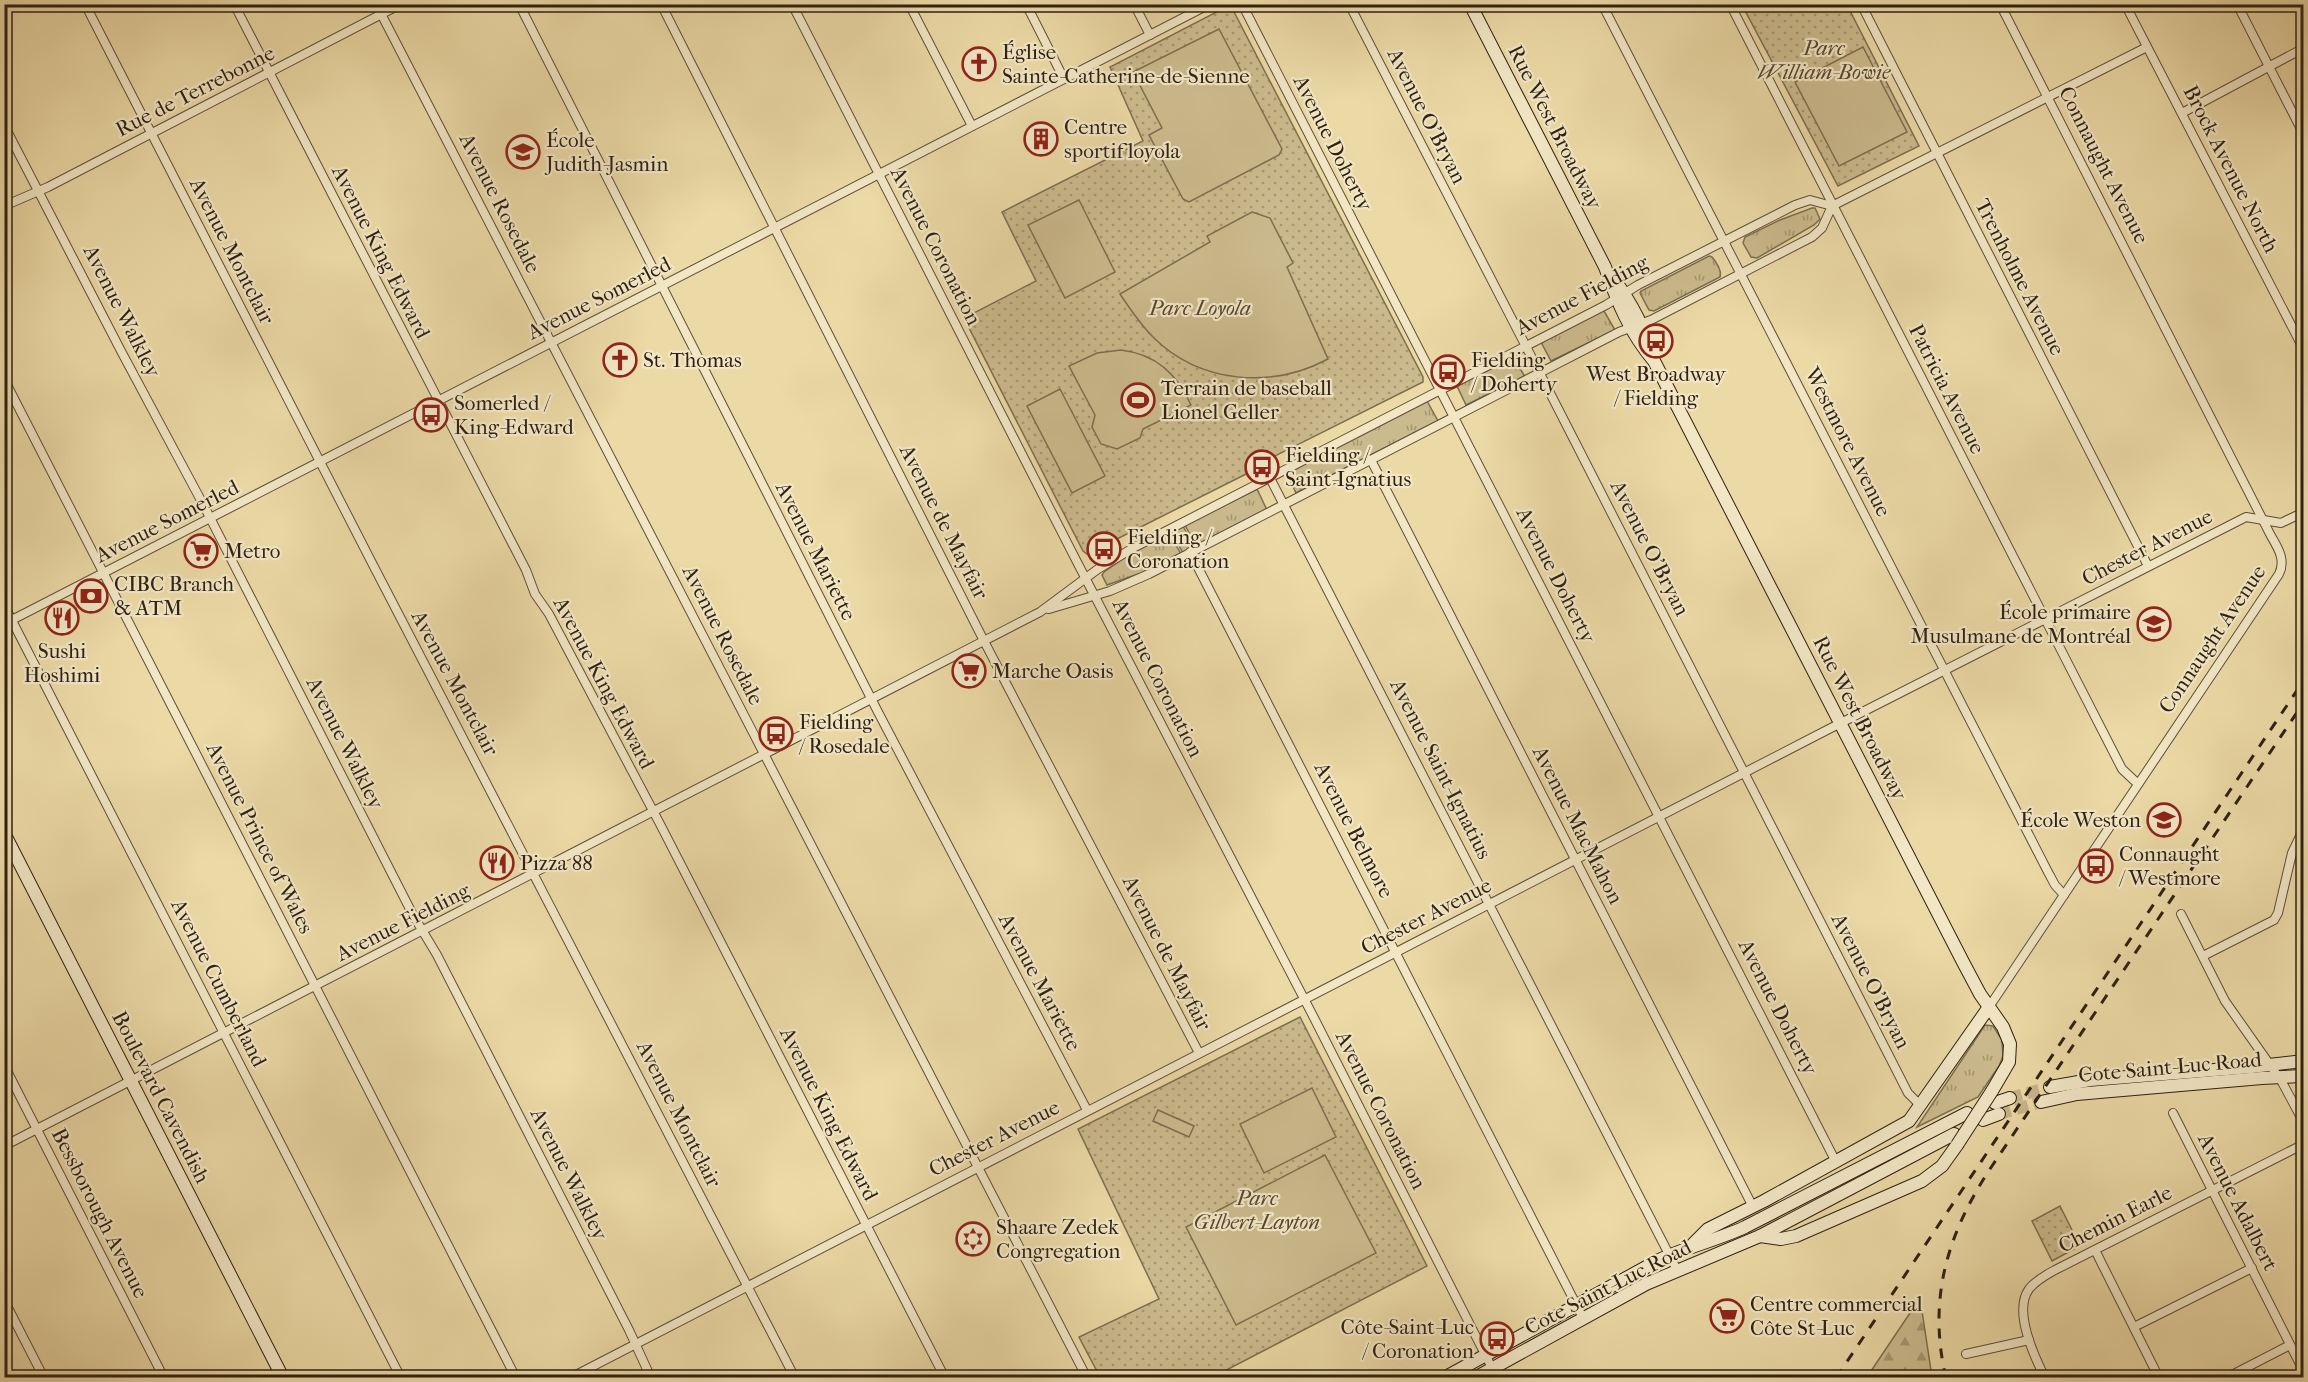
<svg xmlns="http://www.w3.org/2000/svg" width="2308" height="1382" font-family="'IM FELL French Canon',serif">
<defs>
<pattern id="grass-tufts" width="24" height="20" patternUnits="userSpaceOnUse" patternTransform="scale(1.5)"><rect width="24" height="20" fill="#cbba8d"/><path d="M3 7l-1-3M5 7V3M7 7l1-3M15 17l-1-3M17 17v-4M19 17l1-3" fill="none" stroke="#a59772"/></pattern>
<pattern id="forest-firs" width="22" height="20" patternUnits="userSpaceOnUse" patternTransform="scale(1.5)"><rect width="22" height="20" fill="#cbba8d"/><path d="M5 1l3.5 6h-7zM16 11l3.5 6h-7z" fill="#a59772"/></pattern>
<pattern id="park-dots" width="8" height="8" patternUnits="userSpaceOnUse" patternTransform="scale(1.5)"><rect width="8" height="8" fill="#cbba8d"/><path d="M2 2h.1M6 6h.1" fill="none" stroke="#a59772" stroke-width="1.8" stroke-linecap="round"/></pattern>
</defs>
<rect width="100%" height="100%" fill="#ebd9a6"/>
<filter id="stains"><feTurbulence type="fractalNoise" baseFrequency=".00333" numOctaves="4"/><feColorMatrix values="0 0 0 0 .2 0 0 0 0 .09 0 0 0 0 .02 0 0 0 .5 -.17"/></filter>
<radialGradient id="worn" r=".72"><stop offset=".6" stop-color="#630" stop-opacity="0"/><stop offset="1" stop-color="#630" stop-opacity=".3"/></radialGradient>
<g fill="url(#grass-tufts)" stroke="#7d6e50" stroke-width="1.5">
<polygon points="1812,208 1815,208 1820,219 1814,225 1757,258 1751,257 1743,243 1745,237 1780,220"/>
<path d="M1709,256L1712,257C1716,262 1722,271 1720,277L1654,311L1649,310L1640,293L1641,291Z"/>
<polygon points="1602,311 1604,311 1615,330 1551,361 1542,344 1543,341"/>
<polygon points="1513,357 1524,375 1523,377 1466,405 1457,386"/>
<polygon points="1427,401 1438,421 1296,493 1287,474 1290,471"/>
<polygon points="1257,489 1266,508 1265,510 1196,546 1185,525"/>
<polygon points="1183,526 1194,547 1183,553 1171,531"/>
<polygon points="1169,533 1181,554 1141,573 1107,585 1102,575 1104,572 1133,552"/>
<polygon points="1985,1025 1993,1026 2002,1040 2003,1056 1999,1066 1978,1097 1917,1127"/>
</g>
<polygon fill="url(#forest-firs)" stroke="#7d6e50" stroke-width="1.5" points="1920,1298 1932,1377 1867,1377"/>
<g fill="url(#park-dots)" stroke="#7d6e50" stroke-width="1.5">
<polygon points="1742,5 1847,5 1919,146 1838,186"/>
<polygon points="1228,6 1232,8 1423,377 1423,382 1259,464 1260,467 1087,554 1083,551 964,318 1036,281 1002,212 1143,141 1110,67"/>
<polygon points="1300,1017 1427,1266 1213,1377 1100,1377 1079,1337 1159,1299 1078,1129"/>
<polygon points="2060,1206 2080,1246 2052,1261 2032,1221"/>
</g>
<g fill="#cbba8d" stroke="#7d6e50" stroke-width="1.5">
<polygon points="1219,29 1282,149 1279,155 1189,202 1183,199 1149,135 1162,128 1133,72"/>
<polygon points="1863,47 1907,132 1839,166 1795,82"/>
<polygon points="1079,200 1115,272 1065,298 1028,225"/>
<path d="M1252,212L1270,218L1293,263L1287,267L1328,359C1272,389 1200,384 1153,337C1140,324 1130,309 1120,294L1210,242L1207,236Z"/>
<path d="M1121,350C1156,354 1177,374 1191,405L1143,429L1140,438L1117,449L1101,444L1092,427L1095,415L1069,366L1097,353Z"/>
<polygon points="1060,389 1105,476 1072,493 1027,406"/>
<polygon points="1312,1088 1336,1137 1264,1173 1240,1124"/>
<polygon points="1158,1110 1194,1126 1189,1137 1153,1121"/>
<polygon points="1325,1155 1376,1253 1236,1325 1186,1227"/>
</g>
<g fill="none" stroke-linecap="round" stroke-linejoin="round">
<g stroke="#c5b489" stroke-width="12" stroke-dasharray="12 6" stroke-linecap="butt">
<polyline points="2010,1098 2050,1087"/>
<polyline points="1999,1114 2041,1102"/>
</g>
<defs>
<g id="street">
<polyline points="85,4 372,563 795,1378"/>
<polyline points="234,4 526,570 535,594 549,614 660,824 945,1378"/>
<polyline points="376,4 1087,1378"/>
<polyline points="519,4 878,712 1087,1110"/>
<polyline points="661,4 984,641 1199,1053"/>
<polyline points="792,4 1077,562 1312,1014 1492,1368"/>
<polyline points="909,4 972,126"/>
<polyline points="1026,4 1064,79"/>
<polyline points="1134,4 1150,35"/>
<polyline points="1242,4 1836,1162"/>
<polyline points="1349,4 1548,389 1908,1093 1921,1106"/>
<polyline points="1602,4 2048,872 2055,885 2064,895"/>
<polyline points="1730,4 2122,769 2138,784"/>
<polyline points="1861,4 2148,566"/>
<polyline points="2125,4 2304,350"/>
<polyline points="2237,4 2304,135"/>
<polyline points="2182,113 2304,48"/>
<polyline points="4,125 121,351 204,506 413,915 437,955 629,1330 651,1378"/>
<polyline points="4,206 48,187 401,4"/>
<polyline points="4,379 516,1378"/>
<polyline points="1371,460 1753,1207"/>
<polyline points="1270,478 1677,1270"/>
<polyline points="1190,552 1583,1318"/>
<polyline points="4,605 401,1378"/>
<polyline points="1049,609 1110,591 1149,574 1619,332 1651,320 1812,237 1822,228 1832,206 2147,47"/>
<polyline points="4,624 1210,4"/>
<polyline points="2181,914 2225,1001 2282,1082 2304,1123"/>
<polyline points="2203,956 2274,920 2278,913 2292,853 2304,828"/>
<path d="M1989,1007L2279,574C2286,560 2278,548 2271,536L2000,4"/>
<polyline points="4,1065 164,1378"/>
<polyline points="2173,1113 2304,1372"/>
<polyline points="4,1146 1040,612 1098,569 1133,548 1606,305 1638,285 1795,205 1810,200 1832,206"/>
<polyline points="2095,1250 2159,1378"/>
<polyline points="4,1300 44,1378"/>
<polyline points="2134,1327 2252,1268"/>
<polyline points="1966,1354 2029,1340"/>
<polyline points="570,1378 1829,729 2246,517 2281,523 2304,512"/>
<path d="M2045,1378C2034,1356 2013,1311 2029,1289C2036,1280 2046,1275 2055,1270L2304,1144"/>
<polyline points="2226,1378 2290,1345"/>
</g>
<g id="secondary">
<path d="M1470,4L1605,267C1617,301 1630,333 1654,361L1963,962L1980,994L2003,1027L2010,1044L2009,1062L1992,1091"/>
<path d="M1612,276C1630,301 1645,327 1653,357"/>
<polyline points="4,833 283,1378"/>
<polyline points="2050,1087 2090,1080 2251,1067 2304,1061"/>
<polyline points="2041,1102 2077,1094 2111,1091 2262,1078 2304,1076"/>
<polyline points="1995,1103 2010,1098"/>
<polyline points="1983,1120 1999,1114"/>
<polyline points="1760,1236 1781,1239 1796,1236 1922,1181 1942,1166 1957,1145"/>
<polyline points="1693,1244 1708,1229 1764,1201 1909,1121 1989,1007"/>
<path d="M1444,1378L1659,1260C1687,1247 1717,1240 1745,1227L1967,1113"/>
<polyline points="1475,1378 1646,1284 1760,1236 1954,1134"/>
</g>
</defs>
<use href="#street" stroke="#5e4f38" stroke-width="10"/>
<use href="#secondary" stroke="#2f2113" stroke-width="14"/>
<use href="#street" stroke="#f2e6c5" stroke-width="8"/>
<use href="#secondary" stroke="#f2e6c5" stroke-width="12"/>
<g stroke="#2f2113" stroke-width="3" stroke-dasharray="10 10" stroke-linecap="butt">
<polyline points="1836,1378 2304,680"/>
<path d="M1946,1378C1927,1298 1948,1232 1992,1166L2304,702"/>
</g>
<defs>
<polyline id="secondary-bridge" points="1957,1145 1992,1091"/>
</defs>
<use href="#secondary-bridge" stroke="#2f2113" stroke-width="14" stroke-linecap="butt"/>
<use href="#secondary-bridge" stroke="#f2e6c5" stroke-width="12"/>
</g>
<defs>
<symbol id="church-ring" viewBox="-11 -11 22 22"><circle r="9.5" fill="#f2e6c5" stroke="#8f2418" stroke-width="1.5"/><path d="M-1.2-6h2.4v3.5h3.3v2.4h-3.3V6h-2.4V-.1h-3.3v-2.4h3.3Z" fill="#8f2418"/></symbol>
<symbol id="building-ring" viewBox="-11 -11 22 22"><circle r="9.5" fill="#f2e6c5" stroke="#8f2418" stroke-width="1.5"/><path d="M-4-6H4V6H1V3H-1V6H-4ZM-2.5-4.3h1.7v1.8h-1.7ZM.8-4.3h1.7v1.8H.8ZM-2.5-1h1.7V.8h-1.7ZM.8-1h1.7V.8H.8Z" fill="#8f2418"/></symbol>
<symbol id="school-ring" viewBox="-11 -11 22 22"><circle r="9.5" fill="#f2e6c5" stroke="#8f2418" stroke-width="1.5"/><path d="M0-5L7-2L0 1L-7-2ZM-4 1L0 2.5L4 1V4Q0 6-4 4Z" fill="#8f2418"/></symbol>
<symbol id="bus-ring" viewBox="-11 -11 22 22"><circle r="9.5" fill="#f2e6c5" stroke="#8f2418" stroke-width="1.5"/><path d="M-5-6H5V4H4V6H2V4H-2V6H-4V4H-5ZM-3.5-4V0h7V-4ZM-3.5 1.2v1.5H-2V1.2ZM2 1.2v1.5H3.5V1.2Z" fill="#8f2418"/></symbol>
<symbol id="stadium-ring" viewBox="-11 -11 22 22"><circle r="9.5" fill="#f2e6c5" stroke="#8f2418" stroke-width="1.5"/><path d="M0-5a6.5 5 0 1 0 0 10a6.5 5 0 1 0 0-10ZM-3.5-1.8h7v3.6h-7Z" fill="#8f2418"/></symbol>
<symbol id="supermarket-ring" viewBox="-11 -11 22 22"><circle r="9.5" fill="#f2e6c5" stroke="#8f2418" stroke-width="1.5"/><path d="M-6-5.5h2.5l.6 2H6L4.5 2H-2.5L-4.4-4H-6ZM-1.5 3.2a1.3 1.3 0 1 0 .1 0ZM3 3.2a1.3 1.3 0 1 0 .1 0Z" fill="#8f2418"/></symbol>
<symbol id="bank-ring" viewBox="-11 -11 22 22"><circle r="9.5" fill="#f2e6c5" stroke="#8f2418" stroke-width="1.5"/><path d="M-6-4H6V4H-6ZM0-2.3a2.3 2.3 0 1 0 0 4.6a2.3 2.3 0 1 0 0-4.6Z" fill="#8f2418"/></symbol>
<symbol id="restaurant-ring" viewBox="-11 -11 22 22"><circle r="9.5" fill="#f2e6c5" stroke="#8f2418" stroke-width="1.5"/><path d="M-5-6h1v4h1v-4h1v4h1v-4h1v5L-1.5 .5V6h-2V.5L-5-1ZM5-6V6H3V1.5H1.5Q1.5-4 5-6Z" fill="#8f2418"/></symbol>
<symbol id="synagogue-ring" viewBox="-11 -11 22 22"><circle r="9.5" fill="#f2e6c5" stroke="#8f2418" stroke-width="1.5"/><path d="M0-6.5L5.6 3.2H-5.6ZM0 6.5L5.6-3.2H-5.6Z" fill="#8f2418"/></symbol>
</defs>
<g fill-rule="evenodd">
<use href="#church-ring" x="960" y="45" width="38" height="38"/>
<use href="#building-ring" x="1022" y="120" width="38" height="38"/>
<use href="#school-ring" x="504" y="133" width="38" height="38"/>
<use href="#bus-ring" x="1637" y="322" width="38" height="38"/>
<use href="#church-ring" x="601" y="341" width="38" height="38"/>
<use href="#bus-ring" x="1429" y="353" width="38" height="38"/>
<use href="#stadium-ring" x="1119" y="381" width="38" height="38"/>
<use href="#bus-ring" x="412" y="396" width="38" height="38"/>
<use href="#bus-ring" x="1243" y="448" width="38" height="38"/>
<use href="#bus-ring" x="1085" y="530" width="38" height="38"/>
<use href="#supermarket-ring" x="182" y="532" width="38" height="38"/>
<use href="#bank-ring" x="72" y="577" width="38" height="38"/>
<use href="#restaurant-ring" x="43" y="599" width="38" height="38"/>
<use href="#school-ring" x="2135" y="605" width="38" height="38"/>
<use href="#supermarket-ring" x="950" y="652" width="38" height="38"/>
<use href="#bus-ring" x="757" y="715" width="38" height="38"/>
<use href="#school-ring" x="2145" y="801" width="38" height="38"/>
<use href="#restaurant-ring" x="478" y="844" width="38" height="38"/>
<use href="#bus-ring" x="2077" y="847" width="38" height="38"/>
<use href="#synagogue-ring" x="954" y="1220" width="38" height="38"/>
<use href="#supermarket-ring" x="1708" y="1297" width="38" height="38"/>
<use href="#bus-ring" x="1478" y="1320" width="38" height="38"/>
</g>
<g text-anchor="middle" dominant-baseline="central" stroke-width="4.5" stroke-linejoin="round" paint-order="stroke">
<g font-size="21" font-style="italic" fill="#564732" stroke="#f2e6c5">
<text x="1824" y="48">Parc<tspan x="1824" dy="24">William-Bowie</tspan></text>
<text x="1200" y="308">Parc Loyola</text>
<text x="1257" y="1198">Parc<tspan x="1257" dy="24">Gilbert-Layton</tspan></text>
</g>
<g font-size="21" fill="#2f2113" stroke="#f2e6c5" text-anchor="start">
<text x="1002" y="52">Église<tspan x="1002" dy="24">Sainte-Catherine-de-Sienne</tspan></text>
<text x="1064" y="127">Centre<tspan x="1064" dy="24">sportif loyola</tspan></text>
<text x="546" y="140">École<tspan x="546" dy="24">Judith-Jasmin</tspan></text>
<text x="643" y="360">St. Thomas</text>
<text x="1471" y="360">Fielding<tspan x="1471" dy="24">/ Doherty</tspan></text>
<text x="1656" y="374" text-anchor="middle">West Broadway<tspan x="1656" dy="24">/ Fielding</tspan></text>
<text x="1161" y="388">Terrain de baseball<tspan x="1161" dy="24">Lionel Geller</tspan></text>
<text x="454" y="403">Somerled /<tspan x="454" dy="24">King-Edward</tspan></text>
<text x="1285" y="455">Fielding /<tspan x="1285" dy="24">Saint-Ignatius</tspan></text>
<text x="1127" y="537">Fielding /<tspan x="1127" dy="24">Coronation</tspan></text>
<text x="224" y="551">Metro</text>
<text x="114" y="584">CIBC Branch<tspan x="114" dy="24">&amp; ATM</tspan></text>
<text x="2131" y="612" text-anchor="end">École primaire<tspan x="2131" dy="24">Musulmane de Montréal</tspan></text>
<text x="62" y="651" text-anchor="middle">Sushi<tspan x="62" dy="24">Hoshimi</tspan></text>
<text x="992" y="671">Marche Oasis</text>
<text x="799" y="722">Fielding<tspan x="799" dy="24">/ Rosedale</tspan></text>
<text x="2141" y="820" text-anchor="end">École Weston</text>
<text x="2119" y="854">Connaught<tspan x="2119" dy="24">/ Westmore</tspan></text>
<text x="520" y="863">Pizza 88</text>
<text x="996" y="1227">Shaare Zedek<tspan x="996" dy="24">Congregation</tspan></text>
<text x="1750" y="1304">Centre commercial<tspan x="1750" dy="24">Côte St-Luc</tspan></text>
<text x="1474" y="1327" text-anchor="end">Côte-Saint-Luc<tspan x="1474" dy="24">/ Coronation</tspan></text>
</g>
<g font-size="21" fill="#2f2113" stroke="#f2e6c5">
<text transform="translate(195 91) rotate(-27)">Rue de Terrebonne</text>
<text transform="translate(1427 116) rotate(63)">Avenue O'Bryan</text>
<text transform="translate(1555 127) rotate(63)">Rue West Broadway</text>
<text transform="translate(1333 143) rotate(63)">Avenue Doherty</text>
<text transform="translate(2104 165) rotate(63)">Connaught Avenue</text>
<text transform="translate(2231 169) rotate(63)">Brock Avenue North</text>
<text transform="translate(500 203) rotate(63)">Avenue Rosedale</text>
<text transform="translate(936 246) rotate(63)">Avenue Coronation</text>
<text transform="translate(232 251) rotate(63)">Avenue Montclair</text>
<text transform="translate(381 252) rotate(63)">Avenue King Edward</text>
<text transform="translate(2020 277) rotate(63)">Trenholme Avenue</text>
<text transform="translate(1582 295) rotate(-28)">Avenue Fielding</text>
<text transform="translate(599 298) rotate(-27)">Avenue Somerled</text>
<text transform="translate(122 311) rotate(63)">Avenue Walkley</text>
<text transform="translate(1947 389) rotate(63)">Patricia Avenue</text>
<text transform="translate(1848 442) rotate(63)">Westmore Avenue</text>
<text transform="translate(167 521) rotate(-27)">Avenue Somerled</text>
<text transform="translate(944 522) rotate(63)">Avenue de Mayfair</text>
<text transform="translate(2147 547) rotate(-27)">Chester Avenue</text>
<text transform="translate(1650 548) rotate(63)">Avenue O'Bryan</text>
<text transform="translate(816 551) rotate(63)">Avenue Mariette</text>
<text transform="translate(1556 575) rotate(63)">Avenue Doherty</text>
<text transform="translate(723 635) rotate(63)">Avenue Rosedale</text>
<text transform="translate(2212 639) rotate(-56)">Connaught Avenue</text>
<text transform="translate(1158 678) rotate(63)">Avenue Coronation</text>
<text transform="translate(455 683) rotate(62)">Avenue Montclair</text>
<text transform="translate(604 683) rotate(62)">Avenue King Edward</text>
<text transform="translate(1860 718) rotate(63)">Rue West Broadway</text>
<text transform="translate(345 743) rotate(63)">Avenue Walkley</text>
<text transform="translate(1441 769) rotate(63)">Avenue Saint-Ignatius</text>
<text transform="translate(1578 825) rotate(63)">Avenue MacMahon</text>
<text transform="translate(1354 830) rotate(63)">Avenue Belmore</text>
<text transform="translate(260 838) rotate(63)">Avenue Prince of Wales</text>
<text transform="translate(1426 916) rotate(-27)">Chester Avenue</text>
<text transform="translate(403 922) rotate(-27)">Avenue Fielding</text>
<text transform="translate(1167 953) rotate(63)">Avenue de Mayfair</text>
<text transform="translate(1871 981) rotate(63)">Avenue O'Bryan</text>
<text transform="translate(1040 982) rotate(62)">Avenue Mariette</text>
<text transform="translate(219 983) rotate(63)">Avenue Cumberland</text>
<text transform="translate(1778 1007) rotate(63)">Avenue Doherty</text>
<text transform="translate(2170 1067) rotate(-5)">Cote Saint-Luc Road</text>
<text transform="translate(161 1097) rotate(63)">Boulevard Cavendish</text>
<text transform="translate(1381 1110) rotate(63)">Avenue Coronation</text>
<text transform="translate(679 1114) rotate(63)">Avenue Montclair</text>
<text transform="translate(829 1114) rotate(63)">Avenue King Edward</text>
<text transform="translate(994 1138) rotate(-27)">Chester Avenue</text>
<text transform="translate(569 1174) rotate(63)">Avenue Walkley</text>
<text transform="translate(2238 1202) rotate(63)">Avenue Adalbert</text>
<text transform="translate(100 1213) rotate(63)">Bessborough Avenue</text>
<text transform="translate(2115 1219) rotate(-27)">Chemin Earle</text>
<text transform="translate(1608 1287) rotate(-27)">Cote Saint-Luc Road</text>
</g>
</g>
<rect width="2308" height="1382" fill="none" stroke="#ebd9a6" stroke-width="24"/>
<rect x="6" y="6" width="2296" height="1370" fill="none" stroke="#2f2113" stroke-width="3"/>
<rect x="12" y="12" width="2284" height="1358" fill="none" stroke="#2f2113" stroke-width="1.5"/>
<rect width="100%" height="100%" filter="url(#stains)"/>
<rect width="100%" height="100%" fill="url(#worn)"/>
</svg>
